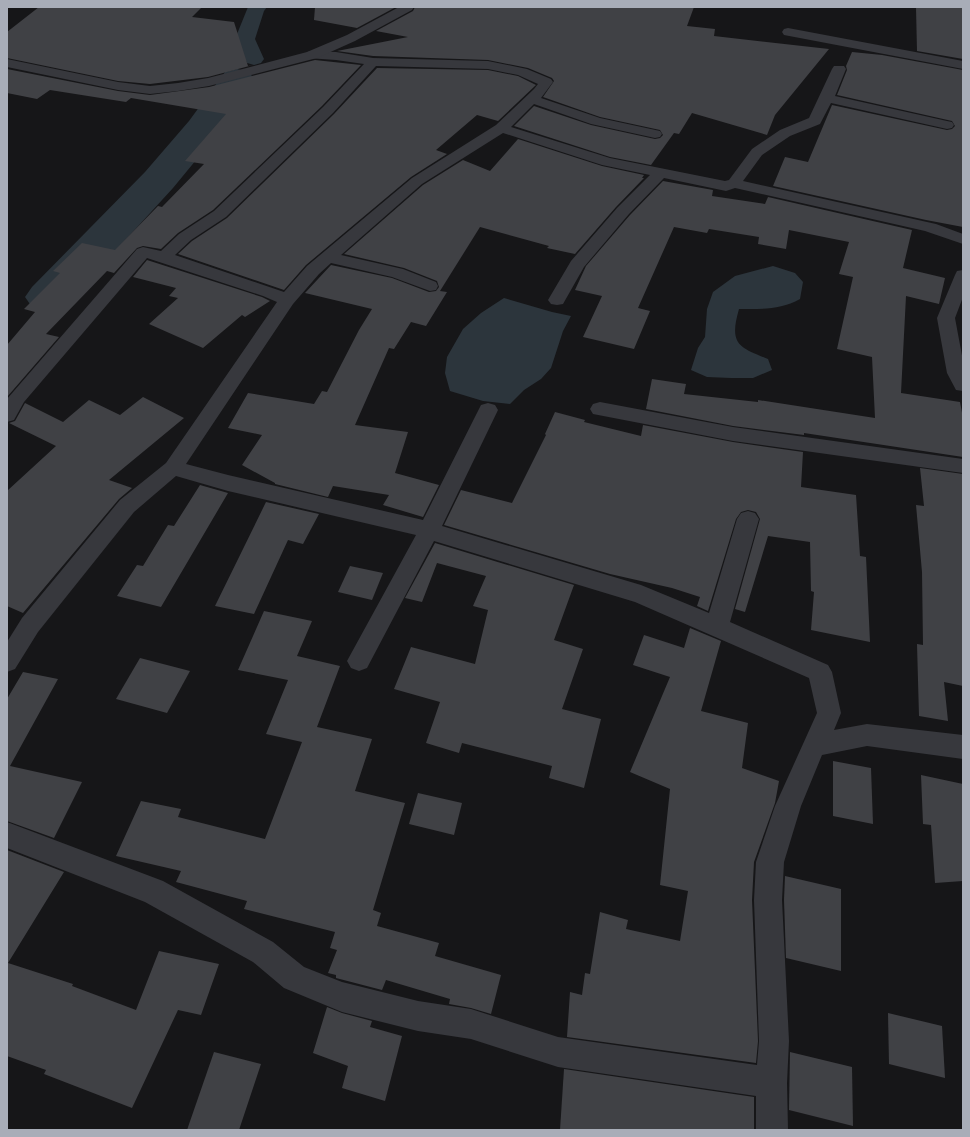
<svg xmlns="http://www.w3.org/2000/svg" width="970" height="1137" font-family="'IBM Plex Sans',sans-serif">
<rect width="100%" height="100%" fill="#161618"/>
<g fill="#2c353c">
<path d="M773,266L795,273L803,282L800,299C780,310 761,309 739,309C729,344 738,347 768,359L772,370L753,378H731L707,377L691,370L698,348L705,337L707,309L713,292L735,276Z"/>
<polygon points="504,298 552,312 571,316 563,331 551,368 541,379 524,390 510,404 483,401 450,391 445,373 447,357 463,329 481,313"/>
</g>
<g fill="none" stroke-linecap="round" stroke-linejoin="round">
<polygon fill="#2c353c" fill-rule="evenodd" points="248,7 267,7 264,11 255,39 264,59 261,63 254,65 247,63 235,39"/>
<polygon fill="#2c353c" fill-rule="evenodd" points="237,69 249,72 254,79 215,137 173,188 64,307 48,311 32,307 25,297 32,287 145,172 189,121 225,72"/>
</g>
<g fill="#404145">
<polygon points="39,7 202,7 192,17 234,22 248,66 253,65 208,77 150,84 118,81 7,58 7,32"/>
<polygon points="315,7 396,7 357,28 314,20"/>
<polygon points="415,7 694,7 687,26 715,29 714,36 829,49 775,115 767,135 692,113 679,134 674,133 651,165 610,157 514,126 534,106 591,125 655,139 660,138 663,135 660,130 600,117 543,97 554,81 552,78 528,68 488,60 373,56 337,51 408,37 376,31 413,11"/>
<polygon points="916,7 963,7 963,59 917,51"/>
<polygon points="852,52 882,55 963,70 963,227 926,220 773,186 785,157 808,162 832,105 947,130 952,129 955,126 952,121 837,95 847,70 846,66"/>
<polygon points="315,60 361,65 322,106 213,210 178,233 161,249 143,246 137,248 114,273 107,271 46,334 59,337 7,397 7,345 35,312 24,309 60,273 53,271 82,243 115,250 158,206 162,207 204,164 185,161 226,114 131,98 126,102 50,90 37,99 7,93 7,69 118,91 150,95 209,87"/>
<polygon points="377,68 488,70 518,76 536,85 498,121 477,115 436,150 447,154 411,177 306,265 284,290 178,254 192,241 227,218 334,114"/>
<polygon points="518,139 602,166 644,175 642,178 644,178 616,207 575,254 547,248 549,246 480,227 440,291 447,292 426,326 411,322 394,349 389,348 355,425 408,432 395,473 439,485 423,517 383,505 389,495 333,486 328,497 275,484 275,483 242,465 262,435 228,428 248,393 314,404 322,391 327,392 359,330 372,309 305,293 331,265 392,278 429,292 436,291 439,287 437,281 404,268 344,254 423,185 463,160 490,171"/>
<polygon points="663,181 713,190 712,196 765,204 768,197 912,230 903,268 945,278 939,304 906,296 901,393 960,402 963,418 963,457 804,433 804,435 733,426 646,409 652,379 686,384 684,394 758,402 758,400 875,418 872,357 837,349 853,277 839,274 849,242 789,230 786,249 758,244 759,237 709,229 707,233 674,227 638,308 650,311 634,349 583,337 602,296 575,290 586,266 630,215"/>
<polygon points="147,260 262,297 270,301 245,317 242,315 203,348 149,324 178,298 169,296 176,288 133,277"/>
<polygon points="143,397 184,418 109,480 132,488 119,499 23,613 7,606 7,491 56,446 9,423 15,421 25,403 63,422 89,400 120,415"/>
<polygon points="555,412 585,420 584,422 641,436 643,425 733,442 803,452 801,487 856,495 860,556 866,557 870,642 811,630 814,592 811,591 810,542 768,536 745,612 735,609 760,519 756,512 748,510 741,512 736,519 708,611 697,606 700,597 672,588 610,574 444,525 461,490 512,503 546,435 545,434"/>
<polygon points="920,468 963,474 963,686 944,682 948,721 919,716 917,644 923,645 922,572 916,505 924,506"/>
<polygon points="200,485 228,493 161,607 117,596 137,565 143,566 168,525 174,526"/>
<polygon points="266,502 319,514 303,544 288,540 254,614 215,606"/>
<polygon points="435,543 574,585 554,640 583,649 562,709 601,719 584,788 549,778 552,766 462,743 459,753 426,743 440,702 394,689 411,647 475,664 488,610 473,606 486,576 437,563 422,602 405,598"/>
<polygon points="350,566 383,573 372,600 338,592"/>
<polygon points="264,611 312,621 297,656 340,666 317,727 372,739 355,791 405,803 373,910 381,913 377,926 439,943 435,956 501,975 491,1014 471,1008 449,1004 450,999 386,980 382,990 336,978 336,975 328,973 337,950 330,948 335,932 244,909 247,901 176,882 181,871 116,856 141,801 181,809 178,817 265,839 302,742 266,734 288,680 238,670"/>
<polygon points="690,628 721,641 701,711 748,723 742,768 779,781 775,803 754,862 752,900 758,1041 756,1063 567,1037 570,992 582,995 585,973 590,974 600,912 628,920 626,929 680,941 688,891 660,885 670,789 630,772 670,677 633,665 644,635 684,648"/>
<polygon points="140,658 190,671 167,713 116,699"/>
<polygon points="23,672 58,679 10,766 82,782 54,838 7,821 7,699"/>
<polygon points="833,761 871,768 873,824 833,816"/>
<polygon points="921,775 963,784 963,881 935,883 931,825 923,824"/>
<polygon points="418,793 462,803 454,835 409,824"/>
<polygon points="7,850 64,872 8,963 73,984 72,986 136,1010 159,951 219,964 201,1015 178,1010 132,1108 44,1074 46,1070 7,1056"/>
<polygon points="785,876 841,889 841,971 786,958 784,900"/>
<polygon points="327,1007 342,1013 372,1021 370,1027 402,1036 385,1101 342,1088 348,1066 313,1053"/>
<polygon points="888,1013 942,1026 945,1078 889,1064"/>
<polygon points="214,1052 261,1064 239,1130 187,1130"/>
<polygon points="790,1052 852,1067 853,1126 789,1110"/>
<polygon points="564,1069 754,1097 754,1130 560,1130"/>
</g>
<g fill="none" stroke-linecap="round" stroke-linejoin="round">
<g fill="#37383d" fill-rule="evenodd">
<polygon points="788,28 963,61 963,69 784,35 782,32 784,29"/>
<path d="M312,51L336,52L373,58L488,61L527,69L551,79L553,82L541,98L600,118L660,131L662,134L660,137L655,138L591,124L534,104L511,127L610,158L725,181L729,180L752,149L780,130L809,118L832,69L834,66H844L846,69L835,96L947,121L952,122L954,125L952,128L947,129L831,103L820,124L790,136L762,155L743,181L936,224L963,234V244L925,231L735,188L726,191L664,178L629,214L584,267L563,304L557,305L551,304L548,300L571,261L617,208L650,175L602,165L503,133L422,184L341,255L403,269L436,282L438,286L436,290L430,291L392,277L331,263L319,274L293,304L186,464L228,475L423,520L481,405L488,403L495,405L498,410L442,526L641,585L709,613L737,519L741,513L748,511L755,513L759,519L730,622L828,665L832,672L841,713L834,730L867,724L963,735V759L867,746L822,755L801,806L784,862L782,900L789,1041L787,1083L788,1130H756V1096L558,1067L471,1039L418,1031L342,1012L284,988L253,962L145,902L7,848V822L163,881L273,942L304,967L342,982L418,1001L471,1009L558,1037L757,1065L759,1041L754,900L756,862L775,806L817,713L809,678L635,602L434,541L367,668L359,671L351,668L347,661L416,535L228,491L176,476L134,512L38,632L15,669L7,672V642L22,618L120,500L166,463L277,302L263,296L147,258L24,402L14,420L7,422V399L137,249L143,247L161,251L179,234L214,211L323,107L364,64L336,60L307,58L306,55L307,52ZM376,66L488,69L518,75L538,84L534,89L496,125L412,178L307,266L284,292L175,255L191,240L226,217L333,113Z"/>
<polygon points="963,270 963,297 955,318 963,361 963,391 956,390 947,373 937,318 955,275 957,271"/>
<polygon points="600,402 733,427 963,459 963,473 733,441 593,414 590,409 593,404"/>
</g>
<polygon fill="#37383d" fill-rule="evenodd" points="399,7 414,7 412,10 355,41 317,58 209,86 178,91 150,94 118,90 7,67 7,59 118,82 150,86 178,83 208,78 307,52 347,35"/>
</g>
<rect width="970" height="1137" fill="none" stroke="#a8adb8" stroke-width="16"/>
</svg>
